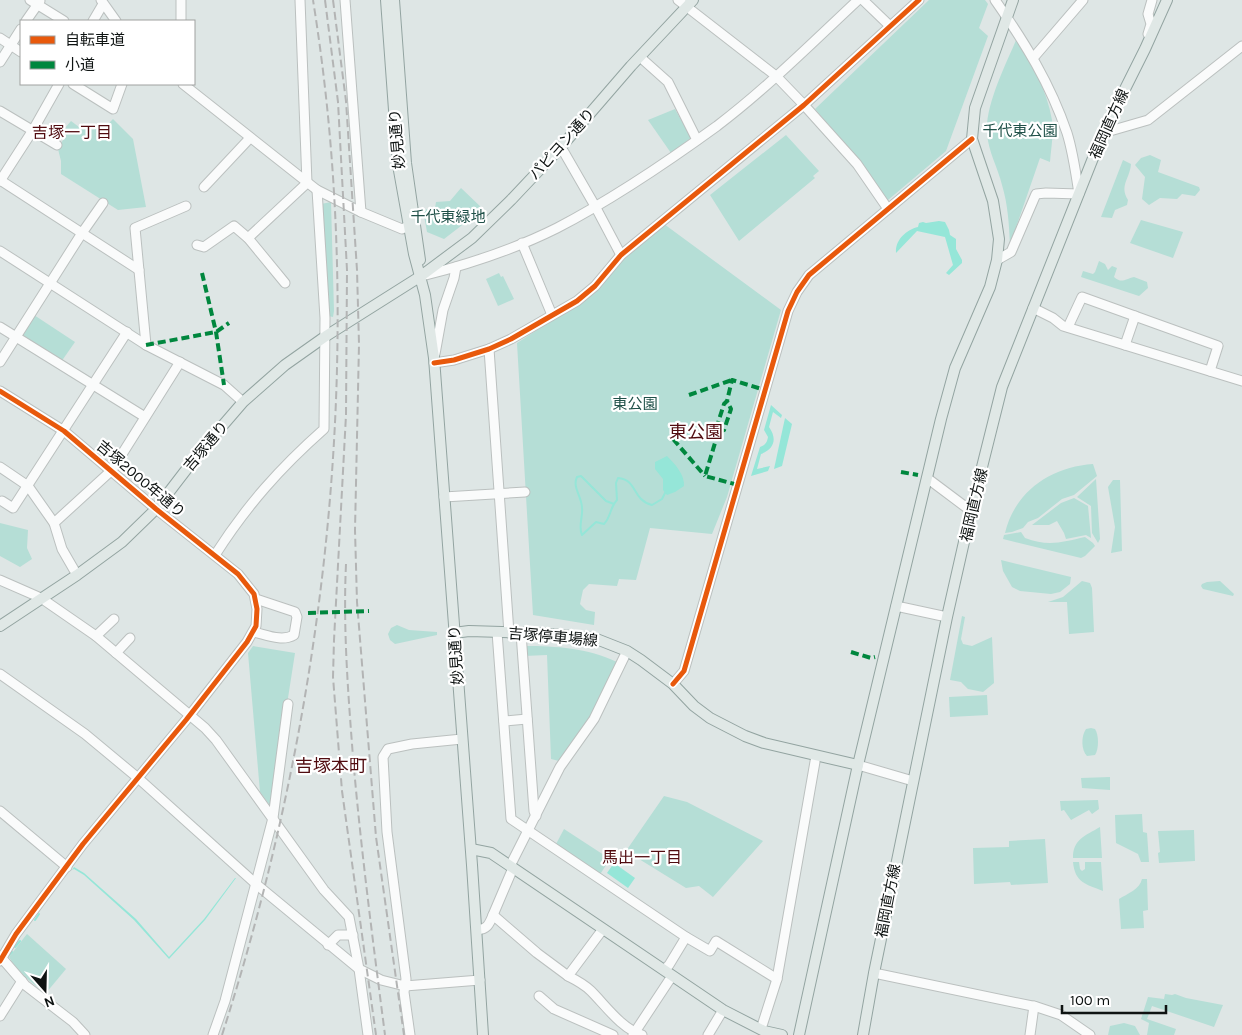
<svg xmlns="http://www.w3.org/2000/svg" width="1242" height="1035" font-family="Karla,'Noto Sans JP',sans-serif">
<rect width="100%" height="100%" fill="#dee6e5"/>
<g fill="#b5ded6">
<polygon points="929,0 985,0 988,4 979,28 988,36 946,151 888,200 853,153 815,109"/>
<path d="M1017,38C1032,64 1047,90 1052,120C1054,133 1051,148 1050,162L1040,158L1010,245C1009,224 1008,205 1002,185C998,168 988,151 987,133C985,105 1006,64 1017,38Z"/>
<polygon points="675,109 691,138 671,153 648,120"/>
<polygon points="113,119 133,139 146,207 118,210 61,174 61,161 58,149 68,131 65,128 71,121 79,127 82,123 90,129 95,124 103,129"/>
<polygon points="786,135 819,171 813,176 815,178 739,241 710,195"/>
<polygon points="1150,155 1161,160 1158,172 1199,187 1200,190 1195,196 1182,194 1177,199 1160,198 1149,205 1142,199 1145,177 1135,165 1141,158"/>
<path d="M1123,160L1131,164C1130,179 1119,185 1128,200L1127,205L1115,210L1112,218L1101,217Z"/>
<polygon points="461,188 483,209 444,239 427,232 423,210 435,208 436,202 450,201"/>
<polygon points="331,202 334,311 333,317 328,316 321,204"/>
<polygon points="1141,220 1183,232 1173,258 1130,243"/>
<polygon points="664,224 781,310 727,497 712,534 650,528 636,580 619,579 617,586 589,584 583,590 580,604 586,610 595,612 594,625 533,615 517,343 579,303 628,252"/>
<path d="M1099,261L1105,264L1108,270L1112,266L1117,268L1114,277C1122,284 1125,279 1134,277L1147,282L1148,288L1139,296L1081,277L1083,271L1093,274L1095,272Z"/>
<polygon points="499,273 501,277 503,276 514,299 498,306 486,279"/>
<polygon points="34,315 75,342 61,362 20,335"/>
<path d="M1093,464L1097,476L1074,495L1062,499L1038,518L1028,522L1023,528L1012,532L1005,533C1015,491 1051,467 1093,464Z"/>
<polygon points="1096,479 1100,539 1098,543 1092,533 1091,506 1077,497"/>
<polygon points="1113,480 1120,480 1122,551 1111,553 1115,527 1108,487"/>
<polygon points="1074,498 1088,506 1091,538 1086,535 1066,539 1064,533 1057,521 1049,525 1032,525 1061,503"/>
<polygon points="0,523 28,530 27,548 32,559 20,567 0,556"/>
<path d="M1021,532L1025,538C1048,547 1063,542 1085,537L1093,543L1095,546L1085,556L1081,558L1003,539L1004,535Z"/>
<polygon points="1001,560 1071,577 1070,584 1060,592 1051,594 1020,591 1012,587 1003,571"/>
<polygon points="1082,581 1090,583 1092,588 1094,632 1069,634 1067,602 1048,602 1063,597"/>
<polygon points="1220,581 1234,594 1233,596 1203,589 1201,586 1202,584 1207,582"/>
<polygon points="962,616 965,617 961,639 963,644 972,646 992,637 994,683 983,692 968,689 961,682 950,680"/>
<polygon points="397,625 409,630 437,632 437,635 395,644 390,640 388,634 391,628"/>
<polygon points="253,646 295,653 271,807 260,792 248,653"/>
<path d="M524,646C557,646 587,648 617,662L590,718L559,761L551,759L547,655L524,656Z"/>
<polygon points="987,695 988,715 950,717 949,697"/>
<path d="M1091,728L1095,729C1099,735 1099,749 1095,755L1087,756C1081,750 1081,736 1086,729Z"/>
<polygon points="1110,777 1110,790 1082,788 1081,778"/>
<polygon points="664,796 687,802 763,841 713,897 699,886 686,888 626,851"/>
<polygon points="1098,800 1099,809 1092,814 1089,810 1071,820 1064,810 1061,811 1060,801"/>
<polygon points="1142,814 1143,832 1147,833 1149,862 1141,862 1138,854 1116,843 1115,815"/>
<path d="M1100,827L1102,858H1073C1073,839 1085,836 1100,827Z"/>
<polygon points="564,829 610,859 599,876 555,846"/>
<polygon points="1194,830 1195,861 1159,863 1158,853 1160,852 1158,831"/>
<polygon points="1045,839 1048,883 1011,885 1010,882 974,884 973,848 1009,847 1009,841"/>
<path d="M1073,862H1079L1080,869L1082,871L1085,869V862H1101L1103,891C1086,884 1075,883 1073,862Z"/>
<path d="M1142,879H1147L1148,910L1143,911L1144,928L1121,929L1119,899C1127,894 1140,889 1142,879Z"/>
<path d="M27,934L66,969L46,993C32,983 18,973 9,957Z"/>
<polygon points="1165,994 1172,995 1175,994 1186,998 1223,1005 1214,1027 1152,1006 1147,1019 1176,1029 1174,1035 1147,1035 1149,1023 1141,1019 1148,997 1164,999"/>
<polygon points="1124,1023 1135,1026 1140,1035 1108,1035 1110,1026"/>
</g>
<g fill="#95e6d8">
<path d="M939,221L945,222L949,230L950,235L956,239V249L962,260V263L949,275L946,273L953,265L945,237L917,231L896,253C895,240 906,230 918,227L919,223L923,222L926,223Z"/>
<path d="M771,405L782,415L781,418L773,412L769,427C777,438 775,449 761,454L757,469L770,466L768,471L751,476L760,447C765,445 767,443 768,437L764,430Z"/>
<polygon points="785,418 792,424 782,466 774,469"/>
<path d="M667,456C675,464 685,475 684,486L675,492L667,495L663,490V479L655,469V462Z"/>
<polygon points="614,863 635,878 628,888 607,873"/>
<polygon points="74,867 84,873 136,919 169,957 204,919 235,878 236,878 205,920 169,959 134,920 84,875 74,869 72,870"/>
</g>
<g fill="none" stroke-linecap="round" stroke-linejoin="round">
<g stroke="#95e6d8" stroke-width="2">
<path d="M614,504L606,501L581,476L577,477C572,487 582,497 582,508C583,518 578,526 582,535L596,522L604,524C611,517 610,507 617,500L616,483L618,478C638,480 631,499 652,505L662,499L666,491"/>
<polyline points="35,920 39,914"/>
<polyline points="15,947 20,941"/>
<polyline points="9,955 12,952"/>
</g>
<defs>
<g id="minor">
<polyline points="30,0 64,21"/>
<polyline points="101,0 116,21"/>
<polyline points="181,0 181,21"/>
<polyline points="345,0 361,212"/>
<polyline points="678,0 776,76 804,105 857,164 888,209"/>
<polyline points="863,0 890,26"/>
<path d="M995,0C1025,43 1050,83 1067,133C1073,152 1076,174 1079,194L1046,193L1036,194L1011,252L997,260"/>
<polyline points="26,21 40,1"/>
<polyline points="93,21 103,4"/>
<polyline points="1148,34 1151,24 1148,14 1152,0"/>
<polyline points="0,38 21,52"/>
<polyline points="640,57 668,82 697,140"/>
<polyline points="1034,57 1083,0"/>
<polyline points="0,62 21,29"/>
<polyline points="73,84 113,109 122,84"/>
<polyline points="183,84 317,190 361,212 402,229 408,226"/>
<polyline points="0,111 57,145"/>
<polyline points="1103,133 1148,120 1242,46"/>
<polyline points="561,147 595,206 621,255"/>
<polyline points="0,180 139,270"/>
<polyline points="0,181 33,130 59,84"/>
<polyline points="204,187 250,138"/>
<polyline points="248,238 307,183 300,0"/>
<polyline points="522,243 552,315"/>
<polyline points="197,245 204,247 234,226 248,238 285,283"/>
<polyline points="0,251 146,345 224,385 243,402"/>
<path d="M422,276C466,265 517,248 557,228C613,199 666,163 717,126C767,88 812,43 858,0"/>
<polyline points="1033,308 1053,318 1063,326 1242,381"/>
<polyline points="0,327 145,417"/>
<polyline points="1068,327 1082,297 1218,346 1210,371"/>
<polyline points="146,345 135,228 186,206"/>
<polyline points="1125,345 1135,316"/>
<polyline points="489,349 509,633"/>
<polyline points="435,354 443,310 454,278 456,267"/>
<polyline points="0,362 82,233 103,203"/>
<polyline points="434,363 454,360 489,349 511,339 577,301 595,286 621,255 804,105 919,0"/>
<polyline points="0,391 64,431 156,509 238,574 254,594 257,609 256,626 247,642 186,720 83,844 16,934 0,961"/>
<polyline points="0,467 28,486 54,523 62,549 77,575"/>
<polyline points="927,478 971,511"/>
<polyline points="444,497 525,492"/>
<polyline points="2,501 13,508 127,332"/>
<polyline points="54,523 112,470 180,362"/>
<path d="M215,555C247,505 280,468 324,429L325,318L317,190"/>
<polyline points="0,580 41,598 96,636 205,728 216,740 324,890 349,917 359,969 368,1035"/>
<polyline points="896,606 947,617"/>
<path d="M254,632C267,635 282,642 294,635L297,617L295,612L256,599"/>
<polyline points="497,632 511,819 686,937 669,965 664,970"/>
<polyline points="521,633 534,811 536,816"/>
<polyline points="96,636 114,619"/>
<polyline points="116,653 130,638"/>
<polyline points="0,674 85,734 138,778 256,884 359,969 381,980 405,986 480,980"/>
<polyline points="673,684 684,671 788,311 797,292 809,275 972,139"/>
<polyline points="504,721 527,719"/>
<polyline points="858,765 913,781"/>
<polyline points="0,811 67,867"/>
<polyline points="510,866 560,767 594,719 627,651"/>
<polyline points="493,915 513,868"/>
<path d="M603,929L568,976C576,980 585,985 591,991C606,1006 621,1028 642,1035"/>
<path d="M477,930C487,929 489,925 493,915L537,953L568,976"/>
<polyline points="686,937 710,951 716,941 777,979"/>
<polyline points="328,945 338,935 353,935"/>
<polyline points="0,956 25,985 73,1022 85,1035"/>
<polyline points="874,973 1037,1007 1061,1015 1090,1035"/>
<polyline points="539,996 554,1009 613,1035"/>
<polyline points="0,1016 22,981"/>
<polyline points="761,1029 777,979 816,756"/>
<polyline points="213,1035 225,1001 273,818 288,704"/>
<polyline points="410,1035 404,992 406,979 387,832 383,757 388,749 412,744 462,739"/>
<polyline points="633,1035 672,976"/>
<polyline points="708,1035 723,1010"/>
<polyline points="1030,1035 1034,1006"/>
</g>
<g id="major">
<polyline points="386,0 398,165 414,254 425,295 434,358 472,865 483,1035"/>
<polyline points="394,0 406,163 420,260"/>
<polyline points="0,626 77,575 122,542 156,509 199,453 243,402 285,365 326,336 421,276 472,238 511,200 561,147 631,66 693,0"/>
<polyline points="454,633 469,631 538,633 594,638 627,651 641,660 673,684 694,706 710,718 745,736 764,743 858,765"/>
<polyline points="471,849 491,853 723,1010 764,1031 782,1035"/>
<polyline points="799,1035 858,765 941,419 955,368 990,287 997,260 999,239 993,201 972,139 975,108 1013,0"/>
<polyline points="863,1035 874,973 947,617 971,511 1002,387 1103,133 1145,49 1167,0"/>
</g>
</defs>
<use href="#minor" stroke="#bbc0bf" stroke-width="11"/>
<use href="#major" stroke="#93a4a1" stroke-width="12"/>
<use href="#minor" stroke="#fafbfb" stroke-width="9"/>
<use href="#major" stroke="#e0e8e6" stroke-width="10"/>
<g stroke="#b3b4b4" stroke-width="2" stroke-dasharray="8 4" stroke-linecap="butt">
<polyline points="325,0 338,102 347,270 346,415 334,640 333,677 342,791 376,1035"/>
<polyline points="333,0 346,101 357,270 359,344 355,530 357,602 376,837 404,1035"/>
<path d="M346,564C343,628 348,692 353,757C361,850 373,942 385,1035"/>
<path d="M222,1035C328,706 368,342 313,0"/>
</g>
<g stroke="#00873e" stroke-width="4" stroke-dasharray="8 4" stroke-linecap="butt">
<polyline points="202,273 216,332 224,385"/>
<polyline points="146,345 216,332 229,323"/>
<polyline points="689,395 732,380"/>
<polyline points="718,433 724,430 731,409 727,401"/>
<polyline points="673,439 705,476"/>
<polyline points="901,472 918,475"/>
<polyline points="738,485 705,476 718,433 716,429 724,404 727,401 732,380 765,390"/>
<polyline points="308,613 369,611"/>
<polyline points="851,652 871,658 875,657"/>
</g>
<defs>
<g id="cycleway">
<polyline points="434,363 454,360 489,349 511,339 577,301 595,286 621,255 804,105 919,0"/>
<polyline points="0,391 64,431 156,509 238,574 254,594 257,609 256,626 247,642 186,720 83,844 16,934 0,961"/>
<polyline points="673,684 684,671 788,311 797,292 809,275 972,139"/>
</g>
</defs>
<use href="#cycleway" stroke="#fff" stroke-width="8"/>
<use href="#cycleway" stroke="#e8590c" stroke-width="5"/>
</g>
<g text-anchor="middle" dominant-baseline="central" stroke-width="4.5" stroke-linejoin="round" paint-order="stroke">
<g font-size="15" fill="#0e1312" stroke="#fff">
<text transform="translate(1109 124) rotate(-66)">福岡直方線</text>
<text transform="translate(397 139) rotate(-95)">妙見通り</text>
<text transform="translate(562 144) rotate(-48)">パピヨン通り</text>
<text transform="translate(206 446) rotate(-50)">吉塚通り</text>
<text transform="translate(141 479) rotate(40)">吉塚2000年通り</text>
<text transform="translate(974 505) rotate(-77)">福岡直方線</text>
<text transform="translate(553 637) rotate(5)">吉塚停車場線</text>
<text transform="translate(456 655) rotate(-94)">妙見通り</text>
<text transform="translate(888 901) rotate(-79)">福岡直方線</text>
</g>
<g font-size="15" fill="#205149" stroke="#fff">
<text x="1020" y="131">千代東公園</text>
<text x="448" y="217">千代東緑地</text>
<text x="635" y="404">東公園</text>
</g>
<g font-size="16" fill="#510c10" stroke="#fff">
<text x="72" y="132">吉塚一丁目</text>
<text x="642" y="857">馬出一丁目</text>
</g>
<g font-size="18" fill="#510c10" stroke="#fff">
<text x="696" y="432">東公園</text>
<text x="331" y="766">吉塚本町</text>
</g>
</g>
<rect x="20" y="20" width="175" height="65" fill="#ffffff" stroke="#9fa1a0"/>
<rect x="30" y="36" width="25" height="8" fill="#e8590c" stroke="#9fa1a0"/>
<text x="65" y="45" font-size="15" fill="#0e1312">自転車道</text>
<rect x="30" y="61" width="25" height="8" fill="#00873e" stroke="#9fa1a0"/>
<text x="65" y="70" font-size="15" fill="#0e1312">小道</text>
<g transform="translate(45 990) rotate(160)" stroke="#ffffff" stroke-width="4" paint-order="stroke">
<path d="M0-4L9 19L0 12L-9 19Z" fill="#0e1312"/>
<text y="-8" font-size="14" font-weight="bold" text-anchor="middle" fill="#0e1312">N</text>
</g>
<path d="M1062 1005v8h104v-8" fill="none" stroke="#0e1312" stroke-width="2.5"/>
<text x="1070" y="1005" font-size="15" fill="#0e1312" stroke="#ffffff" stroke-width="4" paint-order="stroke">100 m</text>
</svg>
